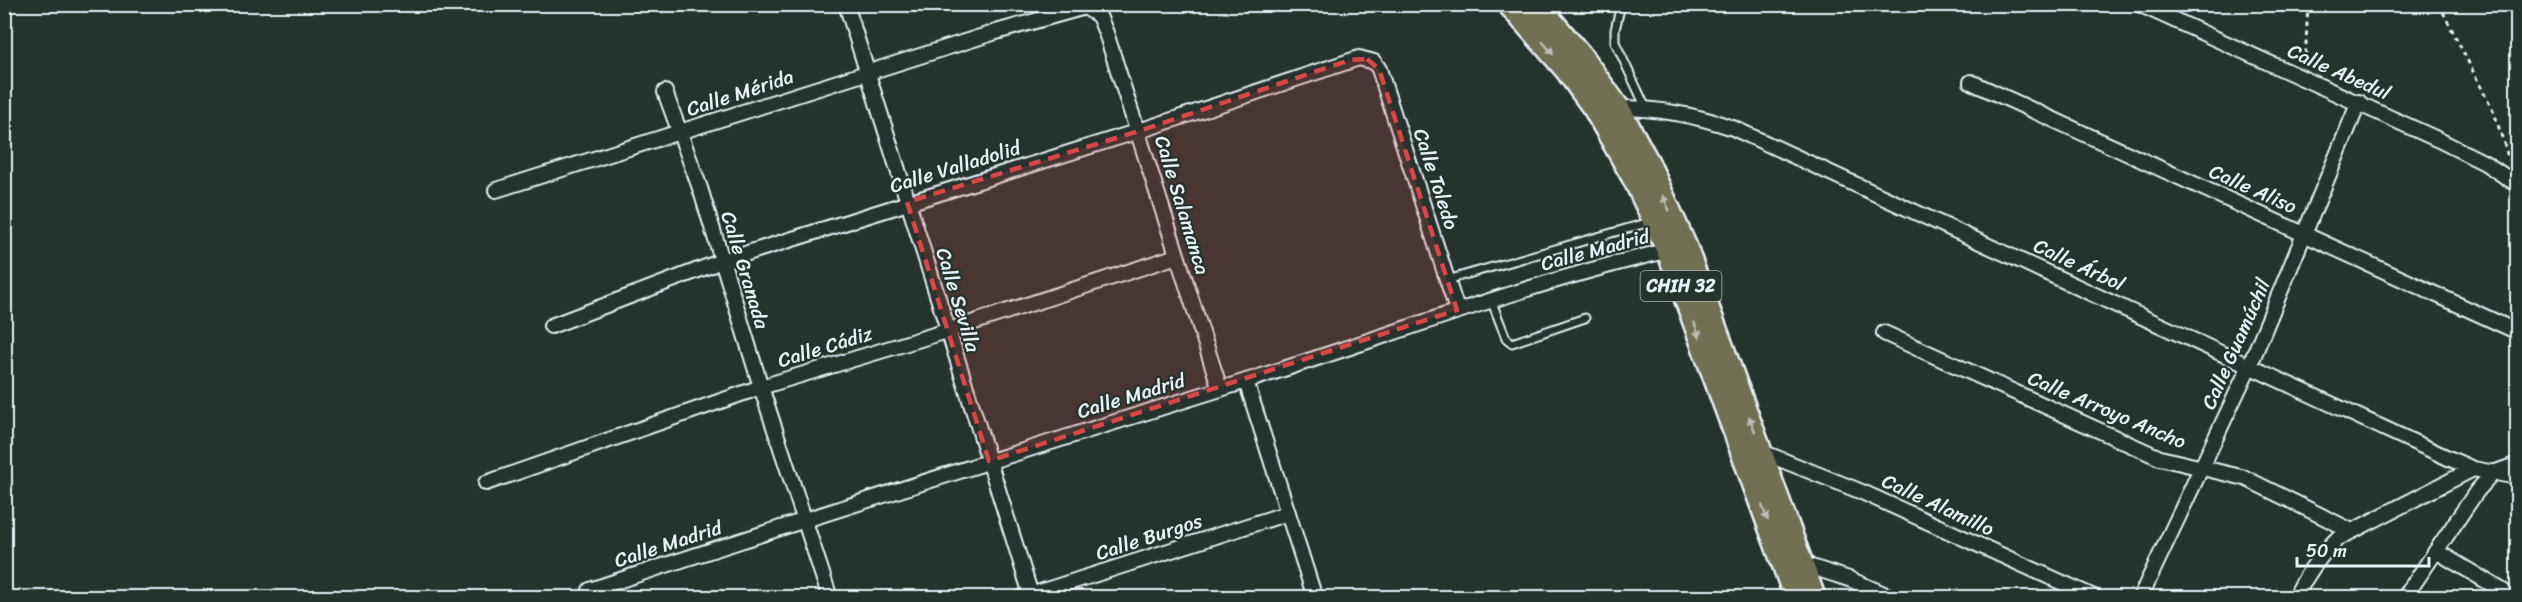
<svg xmlns="http://www.w3.org/2000/svg" width="2522" height="602" font-family="Sriracha,sans-serif">
<rect width="100%" height="100%" fill="#26332d"/>
<filter id="ink" filterUnits="userSpaceOnUse"><feTurbulence type="fractalNoise" baseFrequency=".0167" numOctaves="2"/><feDisplacementMap in="SourceGraphic" scale="12" xChannelSelector="R" yChannelSelector="G"/><feConvolveMatrix kernelMatrix="1 2 1 2 8 2 1 2 1" color-interpolation-filters="sRGB"/></filter>
<g filter="url(#ink)">
<g fill="none" stroke-linecap="round" stroke-linejoin="round">
<defs>
<g id="lane">
<polyline points="1621,4 1615,30 1615,42 1646,108"/>
<polyline points="1447,280 1650,222"/>
<polyline points="1491,300 1506,338 1512,343 1585,318"/>
</g>
<g id="street">
<polyline points="846,4 1032,598"/>
<polyline points="2139,4 2439,140 2485,163 2518,185"/>
<polyline points="1971,82 2518,332"/>
<polyline points="665,92 700,188 761,387 830,598"/>
<path d="M1618,108C1659,108 1695,115 1733,128L2446,457L2473,469L2518,477"/>
<polyline points="496,190 996,32 1085,7 1099,16 1106,33 1220,389"/>
<polyline points="551,326 722,261 1139,131 1359,58 1374,62 1379,69 1457,310"/>
<polyline points="1884,333 2160,458 2245,478 2350,530"/>
<polyline points="1246,381 1315,598"/>
<polyline points="1762,452 1862,492 2096,598"/>
<polyline points="486,483 761,387 947,331 1177,256"/>
<polyline points="2436,551 2503,591 2503,598"/>
<polyline points="1802,564 1849,579 1893,598"/>
<path d="M590,590C807,518 1025,450 1243,382C1386,337 1527,283 1674,249"/>
<polyline points="1021,598 1288,513"/>
<polyline points="2140,598 2249,367 2359,102"/>
<path d="M2295,598C2306,575 2318,557 2337,539L2473,469"/>
<polyline points="2404,598 2477,491 2493,473 2518,464"/>
</g>
<g id="primary">
<polyline points="1509,4 1566,69 1595,109 1635,180 1668,250 1796,598"/>
<polyline points="1537,4 1580,55 1618,108 1648,163 1685,246 1814,598"/>
</g>
</defs>
<use href="#lane" stroke="#e8f1f8" stroke-width="11"/>
<use href="#street" stroke="#e8f1f8" stroke-width="18"/>
<use href="#primary" stroke="#e8f1f8" stroke-width="27"/>
<g stroke="#e8f1f8" stroke-width="3" stroke-dasharray="4.5 4.5" stroke-linecap="butt">
<polyline points="2439,4 2495,115 2509,160"/>
<polyline points="2305,63 2308,4"/>
</g>
<use href="#lane" stroke="#26332d" stroke-width="7"/>
<use href="#street" stroke="#26332d" stroke-width="14"/>
<use href="#primary" stroke="#716f52" stroke-width="22"/>
</g>
<defs><path id="oneway-solid" d="M-6-.8H1V-3.2L6.5 0L1 3.2V.8H-6Z" transform="scale(1.5)"/></defs>
<g fill="#b8bdb6">
<use href="#oneway-solid" transform="translate(1548 48) rotate(50)"/>
<use href="#oneway-solid" transform="translate(1666 203) rotate(-114)"/>
<use href="#oneway-solid" transform="translate(1697 330) rotate(70)"/>
<use href="#oneway-solid" transform="translate(1752 424) rotate(-111)"/>
<use href="#oneway-solid" transform="translate(1765 513) rotate(69)"/>
</g>
</g>
<path fill="#d94647" fill-opacity="0.2" stroke="#d94647" stroke-width="4.5" stroke-dasharray="12 8" stroke-linejoin="round" d="M1367,59L1379,69L1457,310L989,461L907,202L1139,131L1350,60Z"/>
<g text-anchor="middle" dominant-baseline="central" stroke-width="4.5" stroke-linejoin="round" paint-order="stroke">
<rect fill="#26332d" stroke="#aeb8bb" stroke-width="1.5" x="1640.5" y="271" width="81" height="30" rx="4.5"/>
<g font-size="18" font-weight="bold" fill="#e8f1f8">
<text x="1681" y="286">CHIH 32</text>
</g>
<g font-size="20" fill="#e8f1f8" stroke="#26332d">
<text transform="translate(2339 72) rotate(24)">Calle Abedul</text>
<text transform="translate(740 93) rotate(-18)">Calle Mérida</text>
<text transform="translate(955 167) rotate(-17)">Calle Valladolid</text>
<text transform="translate(1436 179) rotate(72)">Calle Toledo</text>
<text transform="translate(2253 189) rotate(24)">Calle Aliso</text>
<text transform="translate(1182 205) rotate(73)">Calle Salamanca</text>
<text transform="translate(1595 250) rotate(-15)">Calle Madrid</text>
<text transform="translate(2079 265) rotate(25)">Calle Árbol</text>
<text transform="translate(745 270) rotate(73)">Calle Granada</text>
<text transform="translate(958 300) rotate(73)">Calle Sevilla</text>
<text transform="translate(2236 344) rotate(-66)">Calle Guamúchil</text>
<text transform="translate(825 347) rotate(-17)">Calle Cádiz</text>
<text transform="translate(1131 396) rotate(-17)">Calle Madrid</text>
<text transform="translate(2107 410) rotate(23)">Calle Arroyo Ancho</text>
<text transform="translate(1938 505) rotate(25)">Calle Alamillo</text>
<text transform="translate(1149 537) rotate(-18)">Calle Burgos</text>
<text transform="translate(668 544) rotate(-18)">Calle Madrid</text>
</g>
</g>
<rect width="2522" height="602" fill="none" stroke="#26332d" stroke-width="24"/>
<rect x="12" y="12" width="2498" height="578" fill="none" stroke="#e8f1f8" stroke-width="2" filter="url(#ink)"/>
<path d="M2297 557v9h132v-9" fill="none" stroke="#e8f1f8" stroke-width="3"/>
<text x="2306" y="557" font-size="18" fill="#e8f1f8" stroke="#26332d" stroke-width="4.5" paint-order="stroke">50 m</text>
</svg>
